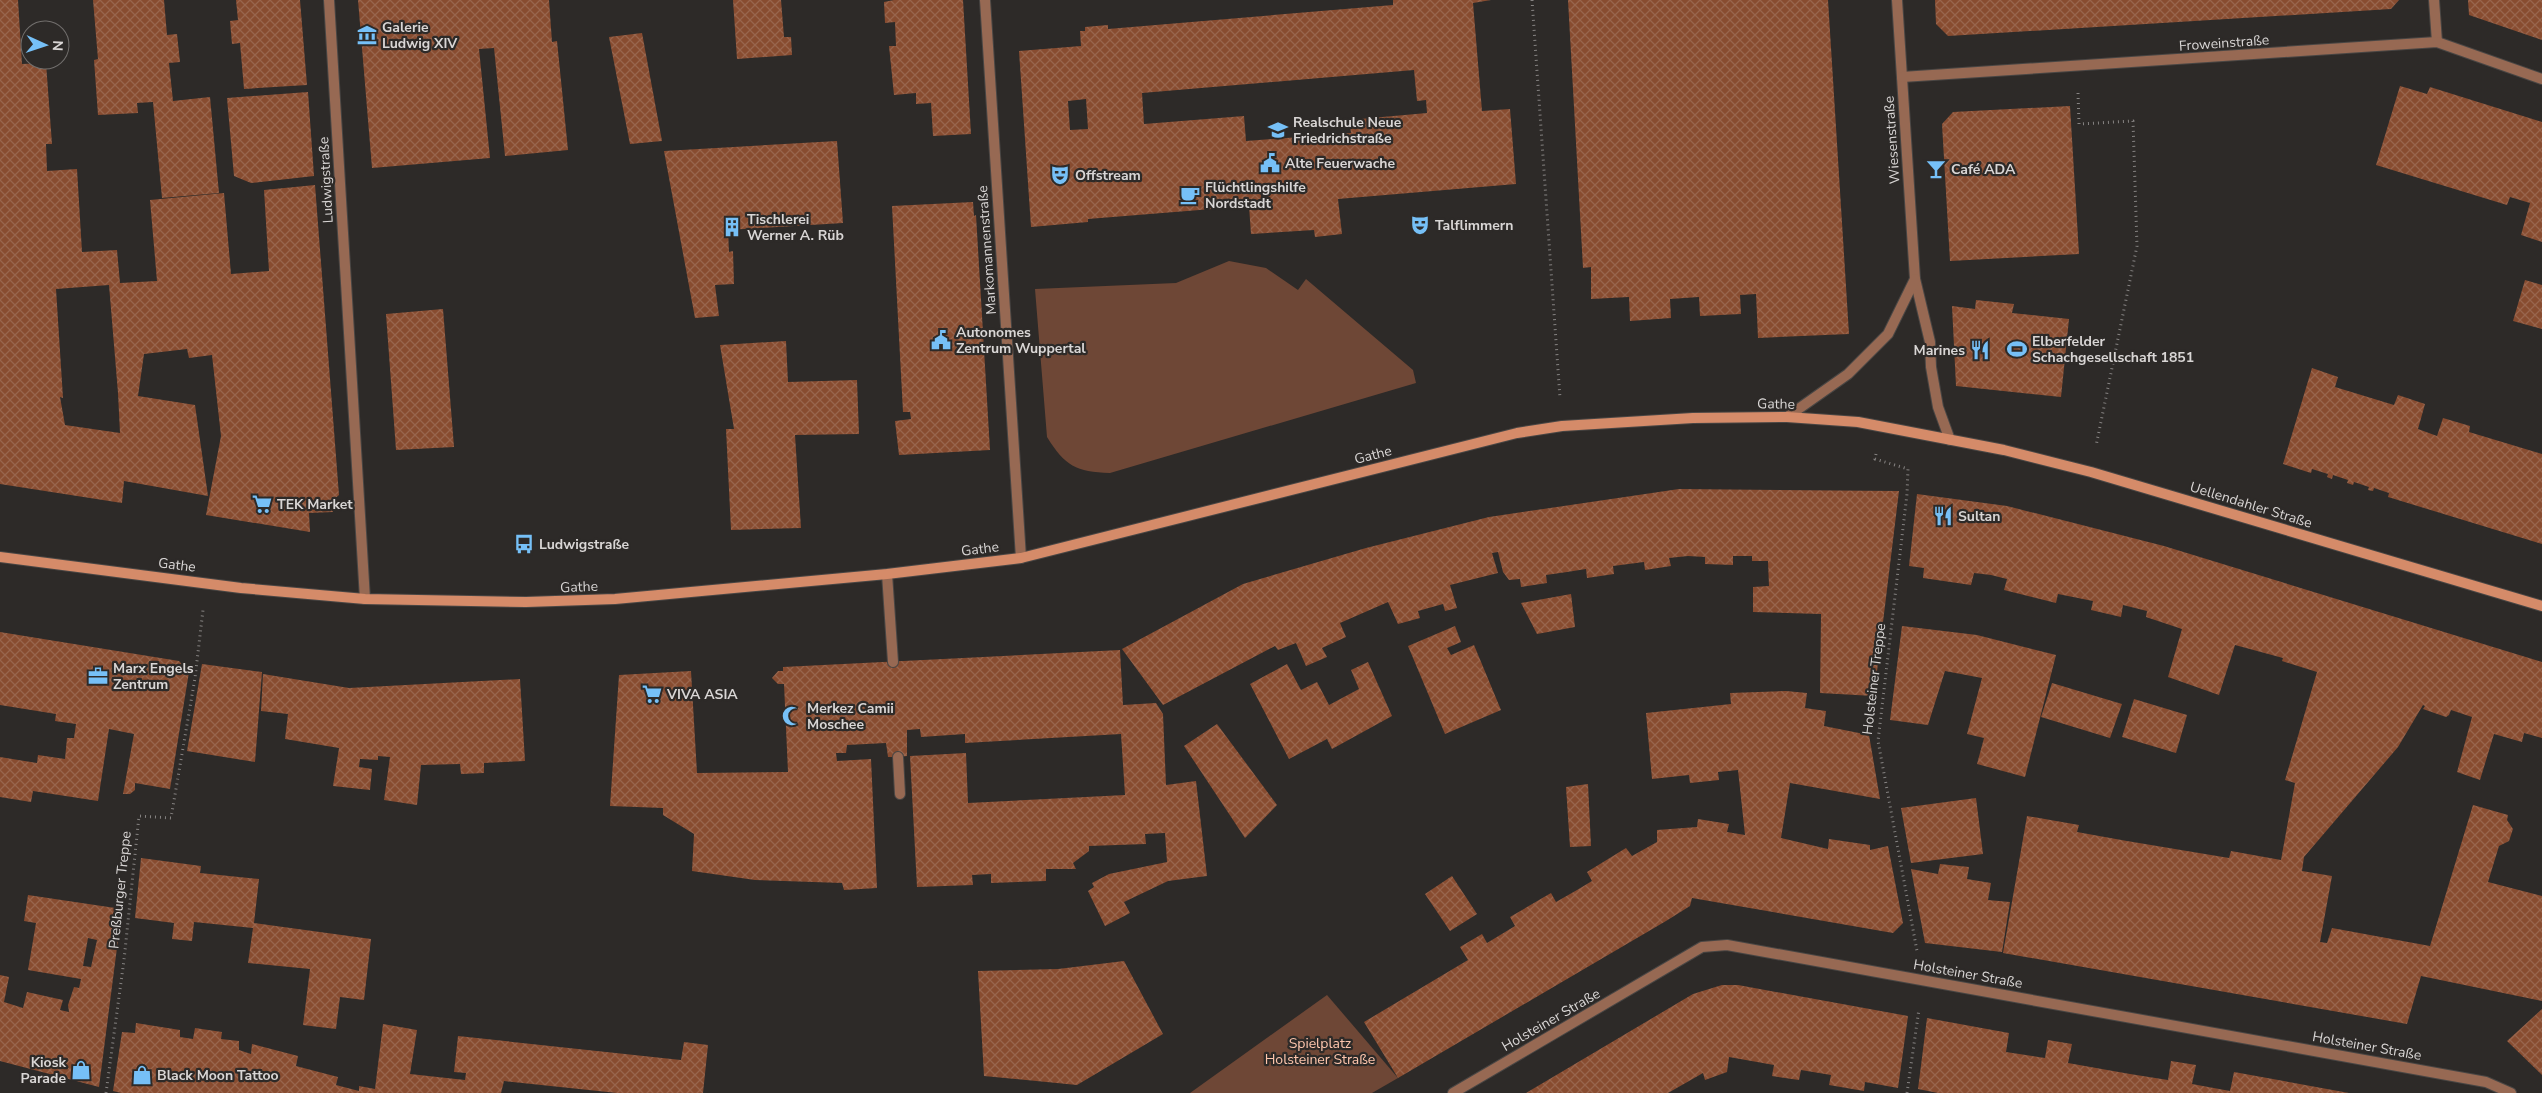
<svg xmlns="http://www.w3.org/2000/svg" width="2542" height="1093" font-family="'Nunito Sans',sans-serif">
<defs>
<pattern id="building-cross-hatch" width="8" height="8" patternUnits="userSpaceOnUse" patternTransform="scale(1.25)"><rect width="8" height="8" fill="#884c30"/><path d="M0 0l8 8M0 8l8-8" fill="none" stroke="#98654d"/></pattern>
</defs>
<rect width="100%" height="100%" fill="#2d2a28"/>
<g fill="#6e4736">
<path d="M1229,261L1266,268L1298,290L1306,279L1413,370L1416,383L1110,473C1076,472 1065,466 1047,437L1035,289L1176,283Z"/>
<polygon points="1327,995 1398,1078 1372,1093 1190,1093"/>
</g>
<g fill="url(#building-cross-hatch)" fill-rule="evenodd">
<path d="M0,0H18L22,64L46,63L52,144H46L47,171L77,169L82,252L117,250L120,283L157,281L150,200L224,193L231,274L269,271L264,190L315,185L339,495L332,501L333,512L309,513L310,532L206,515L221,436L212,355L189,358L187,349L144,354L138,396L195,405L208,496L124,481L122,503L0,484ZM109,285L118,393L120,433L65,425L60,397L63,398L56,289Z"/>
<polygon points="93,0 164,0 167,35 177,34 180,62 169,63 173,101 210,97 219,193 162,198 153,102 137,103 138,113 98,115 94,60 98,59"/>
<polygon points="236,0 300,0 307,85 244,89 240,43 232,44 230,21 238,20"/>
<polygon points="358,0 549,0 552,42 557,41 568,150 505,156 494,48 479,49 490,158 372,168"/>
<polygon points="733,0 781,0 784,37 791,37 792,55 737,59"/>
<polygon points="894,0 963,0 971,134 933,136 931,103 916,104 916,93 894,95 889,46 896,46 895,22 885,23 884,2"/>
<path d="M1393,0H1491L1473,3L1482,111L1510,109L1516,184L1338,199L1342,234L1315,237L1314,230L1251,234L1249,206L1088,219V222L1031,227L1019,51L1081,46L1080,31H1085V27L1108,25V29L1393,5ZM1414,70L1417,101L1426,100L1427,113L1349,120L1351,133L1246,141L1244,116L1144,124L1142,93ZM1086,99L1088,129L1070,130L1068,101Z"/>
<polygon points="1568,0 1828,0 1849,334 1758,338 1756,294 1740,295 1741,314 1700,316 1699,297 1670,299 1671,318 1630,321 1629,297 1591,299 1591,267 1583,268"/>
<polygon points="1935,0 2399,0 2391,9 1948,36 1936,24"/>
<polygon points="2468,0 2542,0 2542,40 2469,15"/>
<polygon points="642,33 662,141 630,144 609,37"/>
<polygon points="2400,86 2427,94 2430,87 2542,122 2542,242 2521,235 2530,203 2510,197 2507,205 2376,165"/>
<polygon points="308,92 314,176 251,183 234,176 227,98"/>
<polygon points="2070,106 2079,254 1950,261 1942,124 1953,112"/>
<polygon points="837,141 843,223 728,230 729,252 733,251 734,284 715,285 719,316 695,318 664,151"/>
<polygon points="973,202 974,216 976,215 990,450 899,455 895,421 911,419 910,412 903,412 892,206"/>
<polygon points="2525,280 2542,285 2542,329 2513,321"/>
<polygon points="1976,300 2014,304 2012,313 2069,319 2061,397 1956,386 1952,306 1975,309"/>
<polygon points="443,309 454,447 396,450 386,314"/>
<polygon points="786,341 788,382 857,380 859,434 795,435 801,528 731,530 726,429 734,429 720,345"/>
<polygon points="2312,368 2338,377 2335,387 2394,405 2398,395 2425,404 2418,429 2437,436 2443,418 2470,426 2469,432 2542,454 2542,544 2388,497 2389,493 2374,488 2373,491 2368,490 2369,487 2354,482 2353,485 2347,483 2348,480 2333,475 2332,479 2327,477 2328,474 2312,469 2311,473 2283,464"/>
<polygon points="1679,489 1899,491 1874,696 1820,693 1821,614 1753,612 1753,587 1769,586 1768,561 1752,561 1752,556 1733,556 1733,565 1705,564 1705,557 1688,556 1669,558 1671,566 1645,570 1644,562 1613,566 1614,574 1587,578 1586,569 1567,572 1546,575 1547,583 1521,587 1520,579 1509,580 1503,572 1498,552 1492,553 1498,573 1450,585 1457,608 1445,611 1443,604 1418,611 1420,618 1398,624 1388,602 1340,623 1346,637 1322,648 1327,657 1306,666 1296,643 1278,650 1275,646 1163,705 1122,649 1243,584 1366,548 1489,517"/>
<polygon points="1917,494 2007,506 2164,546 2542,662 2542,738 2524,733 2522,742 2494,734 2480,780 2457,772 2472,717 2451,710 2449,715 2446,717 2423,709 2425,706 2423,705 2398,747 2304,857 2302,871 2332,876 2320,942 2327,943 2332,928 2430,946 2473,805 2508,815 2507,820 2513,829 2509,841 2499,846 2488,882 2542,896 2542,1001 2421,976 2407,1024 2003,953 2027,816 2079,825 2077,832 2127,841 2229,858 2231,851 2281,860 2295,783 2285,780 2317,672 2282,661 2283,658 2235,645 2219,695 2168,677 2182,629 2146,617 2147,611 2123,605 2121,617 2091,610 2093,601 2058,594 2056,603 2004,590 2007,579 1991,575 1974,573 1971,585 1923,578 1924,568 1909,566"/>
<polygon points="1571,594 1575,627 1537,634 1521,603"/>
<polygon points="1455,626 1461,642 1447,648 1451,655 1474,645 1501,710 1445,734 1408,646"/>
<polygon points="1902,626 1977,635 2056,655 2025,777 1977,764 1984,738 1967,734 1982,678 1945,671 1928,725 1890,720"/>
<polygon points="0,632 179,661 189,672 170,789 135,783 135,790 130,794 123,794 134,734 109,729 98,801 33,791 31,802 0,797 0,757 37,763 38,755 65,759 67,738 74,738 76,724 55,721 56,714 0,705"/>
<polygon points="1120,650 1123,705 1156,703 1163,714 1166,785 1196,781 1207,876 1168,881 1124,902 1130,913 1105,926 1088,891 1094,887 1092,883 1109,874 1167,862 1165,833 1145,834 1146,844 1089,846 1089,851 1073,863 1076,869 1046,869 1046,881 991,883 991,874 972,875 973,885 917,887 910,756 966,753 968,803 1125,795 1121,734 965,743 965,734 921,737 920,729 907,730 907,756 898,757 888,757 886,743 847,745 846,753 836,753 837,761 871,759 877,888 844,890 842,883 755,880 692,871 694,834 663,815 663,808 610,806 619,675 691,671 697,773 788,772 784,684 778,684 772,678 778,671 783,671 783,667"/>
<polygon points="1368,662 1392,716 1332,749 1327,739 1289,759 1250,684 1287,664 1301,690 1317,682 1329,705 1359,689 1351,670"/>
<polygon points="202,664 262,672 255,762 187,751"/>
<polygon points="263,674 349,688 520,679 525,761 484,763 484,773 461,774 460,764 421,765 417,805 384,800 390,757 378,756 378,760 360,759 359,767 372,769 370,790 333,786 339,748 285,739 288,714 261,711"/>
<polygon points="2052,683 2122,704 2110,738 2041,717"/>
<polygon points="1786,691 1807,693 1805,708 1826,711 1824,726 1869,735 1880,799 1790,783 1781,838 1828,849 1829,839 1870,845 1870,850 1888,846 1903,923 1893,933 1692,898 1690,906 1666,921 1398,1078 1364,1022 1468,960 1460,947 1482,934 1487,943 1515,926 1510,917 1551,893 1556,902 1577,890 1592,881 1587,872 1626,848 1632,856 1657,842 1657,830 1697,827 1698,819 1729,824 1727,832 1745,835 1738,770 1718,772 1719,780 1690,783 1689,775 1652,779 1646,713 1731,704 1730,693"/>
<polygon points="2134,699 2187,715 2176,753 2122,737"/>
<polygon points="1217,724 1277,805 1245,838 1184,746"/>
<polygon points="1588,784 1591,846 1570,847 1566,787"/>
<polygon points="1976,798 1983,854 1911,863 1901,808"/>
<polygon points="141,858 201,866 200,873 259,879 254,923 371,939 364,1000 340,997 336,1029 303,1025 310,969 248,963 253,928 194,922 192,941 172,939 174,923 135,918"/>
<polygon points="1940,864 1969,867 1967,879 1991,883 1988,900 2010,902 2002,952 1925,943 1911,869 1938,874"/>
<polygon points="1452,876 1477,914 1450,931 1425,894"/>
<path d="M28,895L122,909L99,1087L0,1061V975L9,977L4,1002L23,1008L27,992L63,1000L60,1010L69,1012L68,1005L74,987L79,988L81,979L28,970L36,923L24,921ZM88,938L97,940L91,967L83,966Z"/>
<polygon points="1124,961 1163,1034 1077,1085 984,1076 978,971 1058,969"/>
<polygon points="1722,985 1738,985 1908,1016 1898,1088 1865,1082 1864,1091 1829,1085 1831,1075 1801,1070 1799,1080 1772,1076 1774,1065 1729,1057 1727,1072 1705,1080 1703,1073 1668,1093 1526,1093 1693,994"/>
<polygon points="2542,1009 2542,1075 2507,1041"/>
<polygon points="1927,1018 2009,1033 2006,1052 2045,1058 2048,1040 2072,1044 2068,1063 2130,1074 2168,1080 2171,1061 2196,1065 2192,1084 2230,1091 2234,1072 2349,1093 1938,1093 1918,1089"/>
<polygon points="136,1023 180,1030 180,1037 193,1039 195,1028 222,1032 221,1039 239,1041 239,1050 251,1054 252,1044 298,1056 296,1066 338,1077 336,1085 359,1091 359,1086 375,1089 383,1024 417,1030 410,1074 465,1080 466,1073 454,1072 458,1036 681,1060 684,1042 708,1045 703,1093 617,1093 504,1081 501,1093 121,1093 113,1091 122,1032 135,1033"/>
</g>
<g fill="none" stroke-linecap="round" stroke-linejoin="round">
<defs>
<g id="lane">
<polyline points="887,574 893,662"/>
<polyline points="898,757 900,794"/>
</g>
<g id="street">
<polyline points="329,0 365,599"/>
<polyline points="985,0 1021,558"/>
<polyline points="1897,0 1915,279 1930,342 1931,367 1938,407 1950,440"/>
<polyline points="2434,0 2437,42"/>
<polyline points="1902,77 2437,42 2542,79"/>
<polyline points="1787,417 1848,374 1888,334 1915,279"/>
<polyline points="1453,1093 1702,947 1727,945 2486,1082 2511,1093"/>
</g>
<polyline id="secondary" points="0,557 241,588 365,599 526,602 615,599 887,574 1021,558 1517,433 1562,426 1693,418 1787,417 1858,422 2004,450 2091,472 2542,606"/>
</defs>
<use href="#lane" stroke="#494644" stroke-width="12"/>
<use href="#street" stroke="#494644" stroke-width="12"/>
<use href="#secondary" stroke="#494644" stroke-width="12"/>
<g stroke="#868382" stroke-width="3" stroke-dasharray="1 4" stroke-linecap="butt">
<polyline points="1532,0 1560,398"/>
<polyline points="2078,93 2079,124 2133,121 2137,246 2096,446"/>
<polyline points="1876,454 1875,459 1908,469 1907,494 1878,741 1917,951"/>
<polyline points="106,1093 124,960 139,816 171,818 195,678 203,610"/>
<polyline points="1907,1093 1919,1009"/>
</g>
<use href="#lane" stroke="#976953" stroke-width="10"/>
<use href="#street" stroke="#976953" stroke-width="10"/>
<use href="#secondary" stroke="#d58b69" stroke-width="10"/>
</g>
<defs>
<symbol id="museum-bare" viewBox="-9 -9 18 18"><path d="M0-6L6-3V-2H-6V-3ZM-5-1h2V3h-2ZM-1-1h2V3h-2ZM3-1h2V3H3ZM-6 4H6V6H-6Z" fill="#76c0f7" stroke="#2d2a28" stroke-width="2.5" paint-order="stroke"/></symbol>
<symbol id="school-bare" viewBox="-9 -9 18 18"><path d="M0-5L7-2L0 1L-7-2ZM-4 1L0 2.5L4 1V4Q0 6-4 4Z" fill="#76c0f7" stroke="#2d2a28" stroke-width="2.5" paint-order="stroke"/></symbol>
<symbol id="civic-bare" viewBox="-9 -9 18 18"><path d="M-.6-6.5H3V-4.5H.6V-3L4-1V1h2V6H-6V1h2V-1L-.6-3ZM-1.2 2.5V6h2.4V2.5Z" fill="#76c0f7" stroke="#2d2a28" stroke-width="2.5" paint-order="stroke"/></symbol>
<symbol id="bar-bare" viewBox="-9 -9 18 18"><path d="M-6-5H6L.8 .8V4.5H3.5V6h-7V4.5H-.8V.8Z" fill="#76c0f7" stroke="#2d2a28" stroke-width="2.5" paint-order="stroke"/></symbol>
<symbol id="theatre-bare" viewBox="-9 -9 18 18"><path d="M-5-5.5Q0-4 5-5.5V0Q5 5 0 6Q-5 5-5 0ZM-3.3-2.5H-1v1.5H-3.3ZM1-2.5H3.3v1.5H1ZM-2.8 1Q0 5.5 2.8 1Z" fill="#76c0f7" stroke="#2d2a28" stroke-width="2.5" paint-order="stroke"/></symbol>
<symbol id="cafe-bare" viewBox="-9 -9 18 18"><path d="M-5.5-4.5H6V0H3Q3 3.5 0 3.5H-2.5Q-5.5 3.5-5.5 0ZM3-3.2v2h1.7v-2ZM-6 4.5H4V6H-6Z" fill="#76c0f7" stroke="#2d2a28" stroke-width="2.5" paint-order="stroke"/></symbol>
<symbol id="building-bare" viewBox="-9 -9 18 18"><path d="M-4-6H4V6H1V3H-1V6H-4ZM-2.5-4.3h1.7v1.8h-1.7ZM.8-4.3h1.7v1.8H.8ZM-2.5-1h1.7V.8h-1.7ZM.8-1h1.7V.8H.8Z" fill="#76c0f7" stroke="#2d2a28" stroke-width="2.5" paint-order="stroke"/></symbol>
<symbol id="stadium-bare" viewBox="-9 -9 18 18"><path d="M0-5a6.5 5 0 1 0 0 10a6.5 5 0 1 0 0-10ZM-3.5-1.8h7v3.6h-7Z" fill="#76c0f7" stroke="#2d2a28" stroke-width="2.5" paint-order="stroke"/></symbol>
<symbol id="restaurant-bare" viewBox="-9 -9 18 18"><path d="M-5-6h1v4h1v-4h1v4h1v-4h1v5L-1.5 .5V6h-2V.5L-5-1ZM5-6V6H3V1.5H1.5Q1.5-4 5-6Z" fill="#76c0f7" stroke="#2d2a28" stroke-width="2.5" paint-order="stroke"/></symbol>
<symbol id="supermarket-bare" viewBox="-9 -9 18 18"><path d="M-6-5.5h2.5l.6 2H6L4.5 2H-2.5L-4.4-4H-6ZM-1.5 3.2a1.3 1.3 0 1 0 .1 0ZM3 3.2a1.3 1.3 0 1 0 .1 0Z" fill="#76c0f7" stroke="#2d2a28" stroke-width="2.5" paint-order="stroke"/></symbol>
<symbol id="bus-bare" viewBox="-9 -9 18 18"><path d="M-5-6H5V4H4V6H2V4H-2V6H-4V4H-5ZM-3.5-4V0h7V-4ZM-3.5 1.2v1.5H-2V1.2ZM2 1.2v1.5H3.5V1.2Z" fill="#76c0f7" stroke="#2d2a28" stroke-width="2.5" paint-order="stroke"/></symbol>
<symbol id="office-bare" viewBox="-9 -9 18 18"><path d="M-6-3h4V-5.5h4V-3h4V5H-6ZM-1-4.5V-3h2v-1.5ZM-6 0V1H6V0Z" fill="#76c0f7" stroke="#2d2a28" stroke-width="2.5" paint-order="stroke"/></symbol>
<symbol id="mosque-bare" viewBox="-9 -9 18 18"><path d="M3.5-4.9A6 6 0 1 0 3.5 4.9A5 5 0 1 1 3.5-4.9Z" fill="#76c0f7" stroke="#2d2a28" stroke-width="2.5" paint-order="stroke"/></symbol>
<symbol id="shop-bare" viewBox="-9 -9 18 18"><path d="M-5-2.5h2.3a2.7 3.5 0 0 1 5.4 0H5L5.5 6h-11ZM-1.5-2.5h3a1.5 2.3 0 0 0-3 0Z" fill="#76c0f7" stroke="#2d2a28" stroke-width="2.5" paint-order="stroke"/></symbol>
</defs>
<g fill-rule="evenodd">
<use href="#museum-bare" x="353" y="21" width="28" height="28"/>
<use href="#school-bare" x="1264" y="116" width="28" height="28"/>
<use href="#civic-bare" x="1256" y="149" width="28" height="28"/>
<use href="#bar-bare" x="1922" y="155" width="28" height="28"/>
<use href="#theatre-bare" x="1046" y="161" width="28" height="28"/>
<use href="#cafe-bare" x="1176" y="181" width="28" height="28"/>
<use href="#theatre-bare" x="1406" y="211" width="28" height="28"/>
<use href="#building-bare" x="718" y="213" width="28" height="28"/>
<use href="#civic-bare" x="927" y="326" width="28" height="28"/>
<use href="#stadium-bare" x="2003" y="335" width="28" height="28"/>
<use href="#restaurant-bare" x="1966" y="336" width="28" height="28"/>
<use href="#supermarket-bare" x="248" y="490" width="28" height="28"/>
<use href="#restaurant-bare" x="1929" y="502" width="28" height="28"/>
<use href="#bus-bare" x="510" y="530" width="28" height="28"/>
<use href="#office-bare" x="84" y="662" width="28" height="28"/>
<use href="#supermarket-bare" x="638" y="680" width="28" height="28"/>
<use href="#mosque-bare" x="778" y="702" width="28" height="28"/>
<use href="#shop-bare" x="67" y="1056" width="28" height="28"/>
<use href="#shop-bare" x="128" y="1061" width="28" height="28"/>
</g>
<g text-anchor="middle" dominant-baseline="central" stroke-width="4.5" stroke-linejoin="round" paint-order="stroke">
<g font-size="14" font-weight="bold" fill="#d9d6d5" stroke="#2d2a28" text-anchor="start">
<text x="382" y="27">Galerie<tspan x="382" dy="16">Ludwig XIV</tspan></text>
<text x="1293" y="122">Realschule Neue<tspan x="1293" dy="16">Friedrichstraße</tspan></text>
<text x="1285" y="163">Alte Feuerwache</text>
<text x="1951" y="169">Café ADA</text>
<text x="1075" y="175">Offstream</text>
<text x="1205" y="187">Flüchtlingshilfe<tspan x="1205" dy="16">Nordstadt</tspan></text>
<text x="747" y="219">Tischlerei<tspan x="747" dy="16">Werner A. Rüb</tspan></text>
<text x="1435" y="225">Talflimmern</text>
<text x="956" y="332">Autonomes<tspan x="956" dy="16">Zentrum Wuppertal</tspan></text>
<text x="2032" y="341">Elberfelder<tspan x="2032" dy="16">Schachgesellschaft 1851</tspan></text>
<text x="1965" y="350" text-anchor="end">Marines</text>
<text x="277" y="504">TEK Market</text>
<text x="1958" y="516">Sultan</text>
<text x="539" y="544">Ludwigstraße</text>
<text x="113" y="668">Marx Engels<tspan x="113" dy="16">Zentrum</tspan></text>
<text x="667" y="694">VIVA ASIA</text>
<text x="807" y="708">Merkez Camii<tspan x="807" dy="16">Moschee</tspan></text>
<text x="66" y="1062" text-anchor="end">Kiosk<tspan x="66" dy="16">Parade</tspan></text>
<text x="157" y="1075">Black Moon Tattoo</text>
</g>
<g font-size="14" fill="#d9d6d5" stroke="#2d2a28">
<text transform="translate(2224 43) rotate(-4)">Froweinstraße</text>
<text transform="translate(1892 140) rotate(-94)">Wiesenstraße</text>
<text transform="translate(326 180) rotate(-93)">Ludwigstraße</text>
<text transform="translate(987 250) rotate(-94)">Markomannenstraße</text>
<text transform="translate(1776 404) rotate(1)">Gathe</text>
<text transform="translate(1373 455) rotate(-14)">Gathe</text>
<text transform="translate(2251 505) rotate(17)">Uellendahler Straße</text>
<text transform="translate(980 549) rotate(-7)">Gathe</text>
<text transform="translate(177 565) rotate(7)">Gathe</text>
<text transform="translate(579 587) rotate(-2)">Gathe</text>
<text transform="translate(1874 679) rotate(-83)">Holsteiner Treppe</text>
<text transform="translate(120 890) rotate(-84)">Preßburger Treppe</text>
<text transform="translate(1968 974) rotate(10)">Holsteiner Straße</text>
<text transform="translate(1551 1020) rotate(-30)">Holsteiner Straße</text>
<text transform="translate(2367 1046) rotate(10)">Holsteiner Straße</text>
</g>
<g font-size="14" fill="#fec6ad" stroke="#2d2a28">
<text x="1320" y="1043">Spielplatz<tspan x="1320" dy="16">Holsteiner Straße</tspan></text>
</g>
</g>
<g transform="translate(45 45) rotate(93)"><circle r="24" fill="#2d2a28" stroke="#726f6d"/>
<path d="M0-4L9 19L0 12L-9 19Z" fill="#76c0f7"/>
<text y="-8" font-size="14" font-weight="bold" text-anchor="middle" fill="#d9d6d5">N</text>
</g>
</svg>
